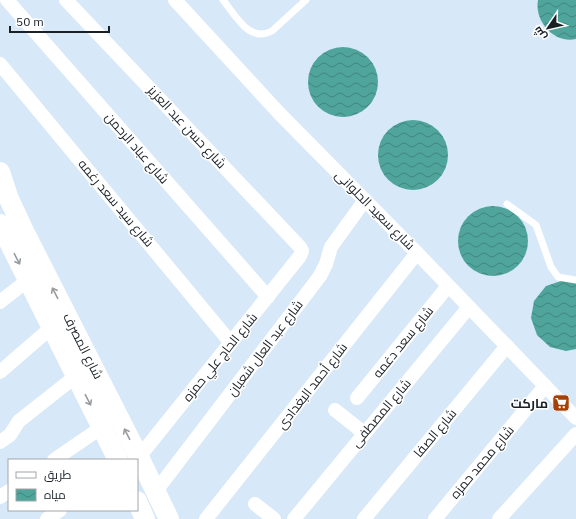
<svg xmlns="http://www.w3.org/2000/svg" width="576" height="519" font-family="'IBM Plex Sans',Cairo,sans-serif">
<defs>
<pattern id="water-waves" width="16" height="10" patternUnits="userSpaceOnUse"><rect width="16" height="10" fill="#4fa59b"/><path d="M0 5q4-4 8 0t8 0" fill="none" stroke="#41867e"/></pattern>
</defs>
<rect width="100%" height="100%" fill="#d7e8f8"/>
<g fill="url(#water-waves)">
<path d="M538,0H576V39C554,44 534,21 538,0Z"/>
<circle cx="343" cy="82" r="35"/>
<circle cx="413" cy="155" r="35"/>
<circle cx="493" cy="241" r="35"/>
<polygon points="564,280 576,282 576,349 566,351 550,347 537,335 531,318 534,301 546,286"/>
</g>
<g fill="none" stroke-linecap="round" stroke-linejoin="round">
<g stroke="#fff" stroke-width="7">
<path d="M223,0C236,16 249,43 272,31L306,0"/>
<polyline points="507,204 536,225 551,267 558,277 576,280"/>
</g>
<g stroke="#fff" stroke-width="14">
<polyline points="7,0 268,297"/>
<polyline points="66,0 300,247 302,251 300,256 139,457"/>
<polyline points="175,0 279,113 417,253 576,418"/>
<polyline points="0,64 231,343"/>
<polyline points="0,302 28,280"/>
<polyline points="0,372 52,327"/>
<polyline points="357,398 448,286"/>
<polyline points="335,410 364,433"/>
<polyline points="0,442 10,435 19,421 76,376"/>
<polyline points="54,460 102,427"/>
<polyline points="156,491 320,276 326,264 331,247 365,200"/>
<polyline points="0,497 9,491"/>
<polyline points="255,504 274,519"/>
<polyline points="47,519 60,510"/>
<polyline points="206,519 417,253"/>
<polyline points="294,519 469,307"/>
<polyline points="364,519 507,346"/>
<polyline points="435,519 545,386"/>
<polyline points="499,519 576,434"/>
</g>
<g stroke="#fff" stroke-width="20">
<polyline points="0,172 9,199 25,233 139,457 169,519"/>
<polyline points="0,224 118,460"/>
<polyline points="137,501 145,519"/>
</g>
</g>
<defs><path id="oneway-shaft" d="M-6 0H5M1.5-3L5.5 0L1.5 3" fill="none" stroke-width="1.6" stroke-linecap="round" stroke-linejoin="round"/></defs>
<g stroke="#989b9d">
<use href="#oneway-shaft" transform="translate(17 259) rotate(63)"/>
<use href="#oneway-shaft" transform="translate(55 293) rotate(-117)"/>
<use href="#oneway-shaft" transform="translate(88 400) rotate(63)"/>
<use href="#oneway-shaft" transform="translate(127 434) rotate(-117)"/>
</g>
<defs>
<symbol id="supermarket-square" viewBox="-11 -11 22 22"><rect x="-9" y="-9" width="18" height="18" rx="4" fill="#a44107" stroke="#fff"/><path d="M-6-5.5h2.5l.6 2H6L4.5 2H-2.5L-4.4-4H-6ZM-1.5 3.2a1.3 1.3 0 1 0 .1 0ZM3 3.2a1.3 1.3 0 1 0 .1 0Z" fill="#fff"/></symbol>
</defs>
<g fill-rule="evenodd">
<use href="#supermarket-square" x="551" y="393" width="20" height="20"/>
</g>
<g text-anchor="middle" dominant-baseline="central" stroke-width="3" stroke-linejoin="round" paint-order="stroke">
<g font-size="13" fill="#1a2025" stroke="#fff">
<text transform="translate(187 127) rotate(47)">شارع حسن عبد العزيز</text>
<text transform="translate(137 148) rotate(49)">شارع عباد الرحمن</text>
<text transform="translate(116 203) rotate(50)">شارع سيد سعد رغمه</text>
<text transform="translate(375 210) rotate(45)">شارع سعيد الحلوانى</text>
<text transform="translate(403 342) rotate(-51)">شارع سعد دغمه</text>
<text transform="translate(83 346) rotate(63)">شارع المصرف</text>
<text transform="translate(265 348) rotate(-53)">شارع عبد العال شعبان</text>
<text transform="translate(220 357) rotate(-51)">شارع الحاج علي حمزه</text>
<text transform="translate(312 386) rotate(-52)">شارع أحمد البغدادى</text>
<text transform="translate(381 413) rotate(-50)">شارع المصطفى</text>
<text transform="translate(435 433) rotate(-50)">شارع الصفا</text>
<text transform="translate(482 462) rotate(-50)">شارع محمد حمزه</text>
</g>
<g font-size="13" font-weight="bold" fill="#1a2025" stroke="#fff" text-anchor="end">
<text x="548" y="403">ماركت</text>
</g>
</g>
<rect x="8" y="459" width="130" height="52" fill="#ffffff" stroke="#a3a6a8"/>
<rect x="16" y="472" width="20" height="6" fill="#ffffff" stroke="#a3a6a8"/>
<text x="44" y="479" font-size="12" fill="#1a2025">طريق</text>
<rect x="16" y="489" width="20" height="12" fill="url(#water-waves)" stroke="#a3a6a8"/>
<text x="44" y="499" font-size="12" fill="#1a2025">مياه</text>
<g transform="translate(548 28) rotate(236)" stroke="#ffffff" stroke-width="3" paint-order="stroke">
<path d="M0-3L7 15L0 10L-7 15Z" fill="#1a2025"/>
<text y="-6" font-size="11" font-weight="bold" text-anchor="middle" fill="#1a2025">ش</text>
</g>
<path d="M10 26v6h99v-6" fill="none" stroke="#1a2025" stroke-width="2"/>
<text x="16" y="26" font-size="12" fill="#1a2025" stroke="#ffffff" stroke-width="3" paint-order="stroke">50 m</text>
</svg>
